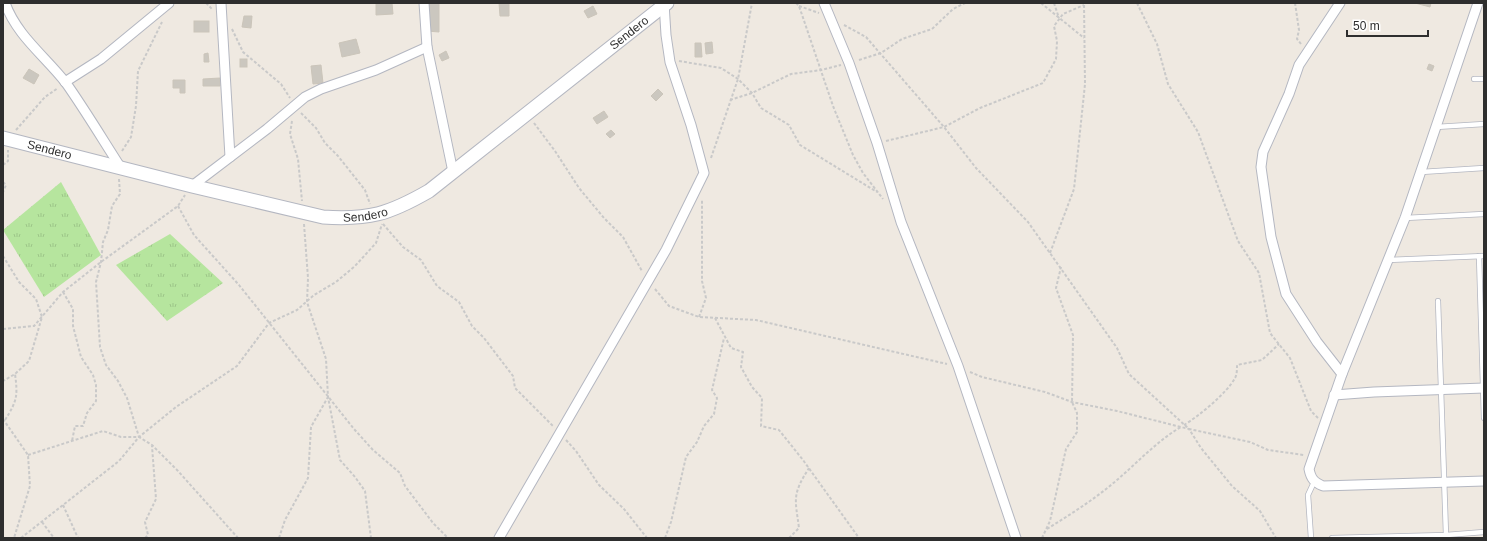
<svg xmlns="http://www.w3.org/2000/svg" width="1487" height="541" font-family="Arial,sans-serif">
<defs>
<pattern id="park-tufts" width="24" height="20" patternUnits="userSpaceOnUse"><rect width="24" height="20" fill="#b6e59e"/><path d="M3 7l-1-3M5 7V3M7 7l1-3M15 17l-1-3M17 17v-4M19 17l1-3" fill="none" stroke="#9dc588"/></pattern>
</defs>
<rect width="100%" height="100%" fill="#efe9e1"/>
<g fill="url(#park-tufts)">
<polygon points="61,182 101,255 44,297 3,230"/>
<polygon points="170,234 223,283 167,321 116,265"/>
</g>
<g fill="#cbc7bf" stroke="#cbc5ba">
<polygon points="376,3 392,3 393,14 376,15"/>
<polygon points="427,3 439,3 439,32 427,31"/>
<polygon points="499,3 509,3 509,16 500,16"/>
<polygon points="1415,3 1431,3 1430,7"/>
<polygon points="593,6 597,14 588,18 584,11"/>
<polygon points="244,16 252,16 251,28 242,27"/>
<rect x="194" y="21" width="15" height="11"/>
<polygon points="356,39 360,53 342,57 339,43"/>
<polygon points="712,42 713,53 706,54 705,43"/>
<polygon points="695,43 701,43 702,57 695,57"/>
<polygon points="446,51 449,58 442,61 439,55"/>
<polygon points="208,53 209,62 204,62 204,54"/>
<rect x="240" y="59" width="7" height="8"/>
<polygon points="1429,64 1434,66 1432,71 1427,69"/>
<polygon points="321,65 323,83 313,84 311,66"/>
<polygon points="29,69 39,75 34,84 23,78"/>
<polygon points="220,78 220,86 203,86 203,79"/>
<polygon points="173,80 185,80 185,93 180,93 180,88 173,88"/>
<polygon points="658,89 663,94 656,101 651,96"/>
<polygon points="604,111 608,117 597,124 593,118"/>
<polygon points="611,130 615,134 610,138 606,134"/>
</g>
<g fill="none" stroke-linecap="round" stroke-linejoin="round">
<defs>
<g id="service">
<polyline points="1474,79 1484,79"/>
<polyline points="1436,127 1484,124"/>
<polyline points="1421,172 1484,168"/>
<polyline points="1405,218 1484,214"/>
<polyline points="1479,256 1484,418"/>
<polyline points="1388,260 1484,256"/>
<polyline points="1438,301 1446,535"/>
<polyline points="1311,538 1308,495 1314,482"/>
<polyline points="1332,538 1446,535 1484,532"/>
</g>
<g id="minor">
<path d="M5,3C17,36 45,56 66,83C85,110 103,140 121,168"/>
<polyline points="221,3 230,157"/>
<polyline points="424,3 427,47 453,172"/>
<polyline points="824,3 849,63 877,143 901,222 958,366 1016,538"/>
<polyline points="1340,3 1299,65 1289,94 1263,152 1261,167 1271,237 1286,294 1317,342 1342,374"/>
<path d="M1478,3L1405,218L1342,374L1309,469C1311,479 1314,482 1323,486L1484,481"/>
<polyline points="65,82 101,59 169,3"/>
<polyline points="192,186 267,129 305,97 321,89 376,70 427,47"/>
<polyline points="1334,395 1374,392 1484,388"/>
<polyline points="499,538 666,250 704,173 691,125 670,62 666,35 664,3"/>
</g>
<g id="secondary">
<path id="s1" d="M3,138L192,186L323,217C369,220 389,214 429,191L667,3"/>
</g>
</defs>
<use href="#service" stroke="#b4b7c1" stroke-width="6"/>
<use href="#minor" stroke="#b4b7c1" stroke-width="11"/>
<use href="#secondary" stroke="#b4b7c1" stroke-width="15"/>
<g stroke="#c9c9c9" stroke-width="2" stroke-dasharray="3 2" stroke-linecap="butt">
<polyline points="206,3 212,9"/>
<polyline points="796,3 799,6 833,106 853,155 863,173 883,199"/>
<polyline points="1041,3 1084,38"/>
<polyline points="1054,3 1059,18"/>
<polyline points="1137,3 1157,44 1168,84 1198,132 1238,241 1259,273 1270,333 1290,358 1311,411 1318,418"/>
<polyline points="1295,3 1299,30 1297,39 1301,44"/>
<polyline points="799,6 819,13"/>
<polyline points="844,25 866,37 944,127 976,168 1028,222 1117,348 1129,374 1189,429 1250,442 1268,450 1304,455"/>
<polyline points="232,29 243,52 281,84 290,98"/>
<polyline points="859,60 881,53 902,39 932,29 953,9 965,3"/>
<polyline points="679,61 721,68 738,79 752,93 761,108 789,125 800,145 877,192"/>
<polyline points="730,100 752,93 791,74 821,70 841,65"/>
<polyline points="301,113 316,128 325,143 338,156 365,190 370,204"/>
<polyline points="292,121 290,134 298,159 302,201"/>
<polyline points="534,123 555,151 579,188 604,218 623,237 642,271"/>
<polyline points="16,130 45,97 58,88"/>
<polyline points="886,141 944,127 980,108 1043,83 1056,59 1057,41 1054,26 1063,14 1084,5"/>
<polyline points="122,151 131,137 136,106 138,71 162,22"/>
<polyline points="711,158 738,79 752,3"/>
<polyline points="3,165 8,161 8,150"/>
<polyline points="119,179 120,194 112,206 108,230 103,242 101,262 96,282 100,347 106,365 118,381 127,398 139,437"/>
<polyline points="3,182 6,185 3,192"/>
<polyline points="178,206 194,235 239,285 354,429 373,450 400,473 405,486 433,523 448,538"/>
<polyline points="304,224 308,278 307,302 326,359 328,397 340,460 355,477 365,491 371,538"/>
<polyline points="383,224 403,247 421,260 437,286 459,302 472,326 484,338 513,376 515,388 554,427"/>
<polyline points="1050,253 1074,189 1085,84 1084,3"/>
<polyline points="3,256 19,282 36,299 42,317 29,361 15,374 3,381"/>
<polyline points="655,289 669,306 699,317 756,320 947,364"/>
<polyline points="63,292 73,309 73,326 81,357 93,375 96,385 96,401 87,413 83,426 75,426 72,441"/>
<polyline points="699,317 706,298 702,281 702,199"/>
<polyline points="715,318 731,348 743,352 741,367 752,387 762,398 761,426 779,430 803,460 859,538"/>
<polyline points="3,329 34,326 63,292 101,262 178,206 185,195"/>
<polyline points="970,372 982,377 1045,392 1072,402 1117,411 1189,429 1201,448 1232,486 1260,511 1276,538"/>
<polyline points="3,419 28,455 30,486 14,538"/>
<path d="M5,420C17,401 18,396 15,374"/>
<path d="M1184,425C1199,416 1227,393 1235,378C1237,375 1237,369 1237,365L1262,360L1279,344"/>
<polyline points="566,440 576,451 599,485 624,509 647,538"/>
<polyline points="28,455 103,431 121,437 139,437 152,445 178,471 238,538"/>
<polyline points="63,505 78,538"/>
<polyline points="42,522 54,538"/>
<path d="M1047,529C1071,514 1095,499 1117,480C1138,462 1157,441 1181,427"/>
<polyline points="21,538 119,461 139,437 176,407 237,366 269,323 297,310 314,295 336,282 355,266 376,243 382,224"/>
<polyline points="145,538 148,535 145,522 156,499 152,446"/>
<polyline points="279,538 285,520 308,478 311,427 328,397"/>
<polyline points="665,538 671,522 686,457 697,442 704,426 714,414 717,398 712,390 724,338"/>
<path d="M789,538L799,528C795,498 792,495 809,468"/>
<polyline points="1042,538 1050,521 1066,449 1077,432 1077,413 1072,402 1073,335 1056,288 1061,267"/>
</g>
<use href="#service" stroke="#fff" stroke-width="4.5"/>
<use href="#minor" stroke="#fff" stroke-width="9"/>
<use href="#secondary" stroke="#fff" stroke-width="13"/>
</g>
<g text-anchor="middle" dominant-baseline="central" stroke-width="3.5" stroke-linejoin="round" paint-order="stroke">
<g font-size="12" fill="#2e2e2e" stroke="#fff">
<text stroke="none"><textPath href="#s1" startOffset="696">Sendero</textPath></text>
<text stroke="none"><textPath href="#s1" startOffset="48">Sendero</textPath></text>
<text stroke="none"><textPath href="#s1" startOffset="372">Sendero</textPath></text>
</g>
</g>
<rect width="1487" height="541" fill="none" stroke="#2e2e2e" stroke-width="8"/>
<path d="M1347 30v6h81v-6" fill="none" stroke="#2e2e2e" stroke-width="2"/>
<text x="1353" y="30" font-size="12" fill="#2e2e2e" stroke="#ffffff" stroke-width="3" paint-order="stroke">50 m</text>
</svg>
